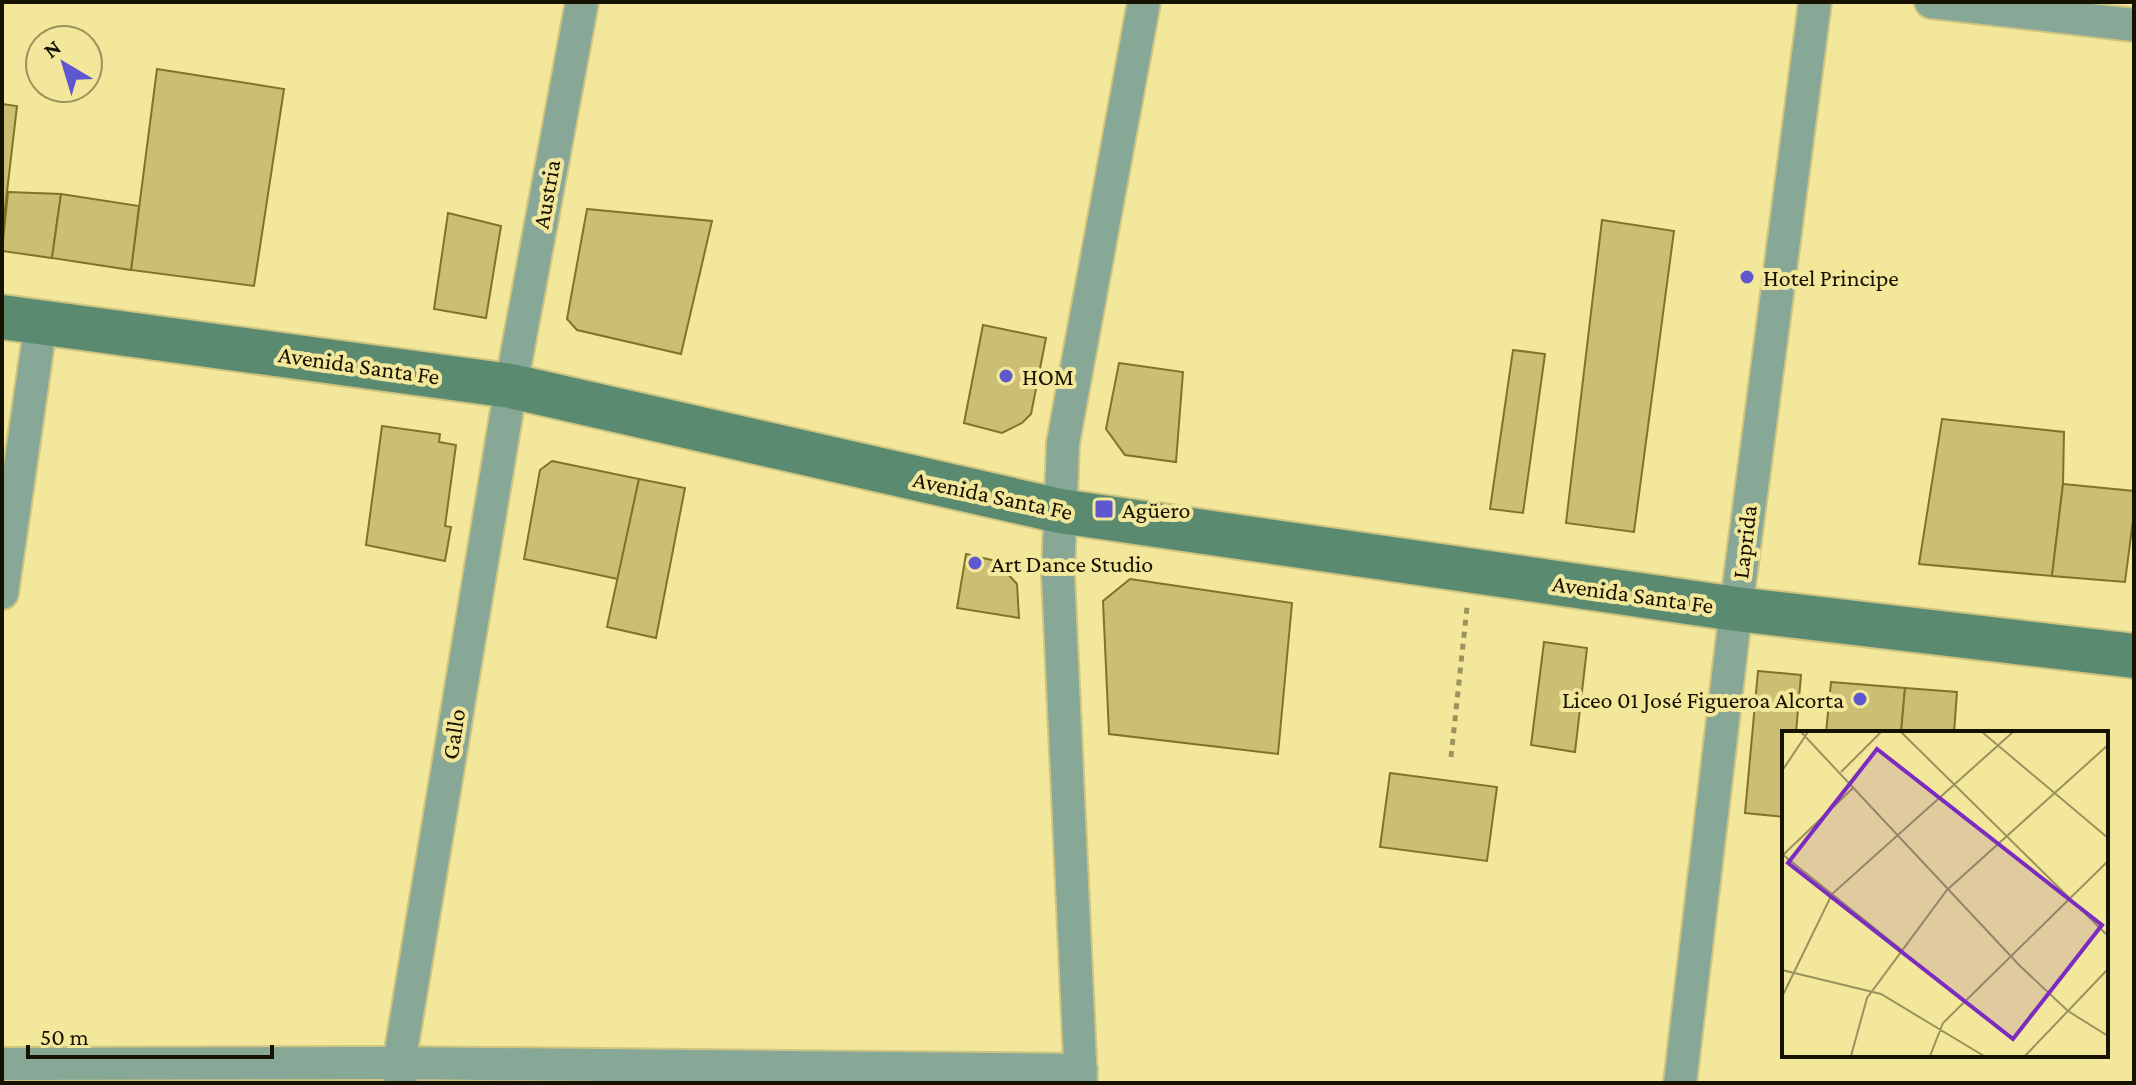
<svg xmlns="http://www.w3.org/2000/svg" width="2136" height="1085" font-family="'Crimson Pro',serif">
<rect width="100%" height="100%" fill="#f2e79a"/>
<g fill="#cabf73" stroke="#807427" stroke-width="2">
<polygon points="157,69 284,89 254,286 131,270"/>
<polygon points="2,104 17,106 2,235"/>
<polygon points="8,192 61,194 52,258 2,251"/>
<polygon points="61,194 139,206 131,270 52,258"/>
<polygon points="587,209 712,221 681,354 577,330 567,319"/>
<polygon points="448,213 501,226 486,318 434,309"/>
<polygon points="1602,220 1674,231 1634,532 1566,523"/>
<polygon points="983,325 1046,338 1031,414 1022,423 1002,433 964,423"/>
<polygon points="1513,350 1545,354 1523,513 1490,509"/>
<polygon points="1119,363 1183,372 1176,462 1125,455 1106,429"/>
<polygon points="1942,419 2064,432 2063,484 2052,576 1919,564"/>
<polygon points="382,426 440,434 439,442 456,445 445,526 451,527 445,561 366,545"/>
<polygon points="552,461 639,479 618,579 524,559 540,470"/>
<polygon points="639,479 685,488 656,638 607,627"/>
<polygon points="2063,484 2134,491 2134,513 2125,582 2052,576"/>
<polygon points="966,554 996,561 1017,584 1019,618 957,608"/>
<polygon points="1130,579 1292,603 1278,754 1109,734 1103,601"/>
<polygon points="1544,642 1587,648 1575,752 1531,745"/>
<polygon points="1758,671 1801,675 1796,733 1784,733 1784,817 1745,813"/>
<polygon points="1831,682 1905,688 1901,733 1826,733"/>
<polygon points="1905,688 1957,692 1954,733 1901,733"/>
<polygon points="1390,773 1497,787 1487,861 1380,847"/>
</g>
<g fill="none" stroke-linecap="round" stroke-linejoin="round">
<defs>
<g id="minor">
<polyline points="1931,2 2134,25"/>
<polyline points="2,593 41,322"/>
<polyline points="2,1064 399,1063 1081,1070"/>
<polyline points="401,1083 399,1063 511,386 582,2"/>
<polyline points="1081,1083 1058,575 1063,443 1144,2"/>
<polyline points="1680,1083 1736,609 1815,2"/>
</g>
<polyline id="secondary" points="2,317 511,386 1060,511 1736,609 2134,656"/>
</defs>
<use href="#minor" stroke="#cfc581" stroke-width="36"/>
<use href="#secondary" stroke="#cfc581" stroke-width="48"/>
<polyline stroke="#9b935d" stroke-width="5" stroke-dasharray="6 6" stroke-linecap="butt" points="1451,757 1467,607"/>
<use href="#minor" stroke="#88a897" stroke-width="32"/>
<use href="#secondary" stroke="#5a8b71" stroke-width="44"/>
</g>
<g fill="#5e57cf" stroke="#f2e79a" stroke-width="3">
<circle cx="1747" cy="277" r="8"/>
<circle cx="1006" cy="376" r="8"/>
<rect x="1094" y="499" width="20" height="20" rx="4"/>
<circle cx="975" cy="563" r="8"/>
<circle cx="1860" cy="699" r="8"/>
</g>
<g text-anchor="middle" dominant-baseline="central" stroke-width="8" stroke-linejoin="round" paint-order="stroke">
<g font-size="24" fill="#161200" stroke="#f2e79a">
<text transform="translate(546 194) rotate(-80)">Austria</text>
<text transform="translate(359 365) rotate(8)">Avenida Santa Fe</text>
<text transform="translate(993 495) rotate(12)">Avenida Santa Fe</text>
<text transform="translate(1744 542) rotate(-83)">Laprida</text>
<text transform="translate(1633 594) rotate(8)">Avenida Santa Fe</text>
<text transform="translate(453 734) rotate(-81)">Gallo</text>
</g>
<g font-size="24" fill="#161200" stroke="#f2e79a" text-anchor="start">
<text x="1763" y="277">Hotel Principe</text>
<text x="1022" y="376">HOM</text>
<text x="1122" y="509">Agüero</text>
<text x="991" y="563">Art Dance Studio</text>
<text x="1844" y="699" text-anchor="end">Liceo 01 José Figueroa Alcorta</text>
</g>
</g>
<g transform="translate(1782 731)">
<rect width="326" height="326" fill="#f2e79a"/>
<path fill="none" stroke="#9a925c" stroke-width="2" d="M19,1L238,235L286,280L326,305M119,1L326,205M200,1L326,107M0,40L26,1M59,41L99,1M0,123L121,220M1,124L72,56M0,239L99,263L202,325M0,266L50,163L231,1M69,325L85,267L165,159L326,14M148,325L161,292L326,130M243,325L326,238"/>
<path fill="#7b2cbf" fill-opacity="0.15" stroke="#7b2cbf" stroke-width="4" d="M95,18L320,194L231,308L6,132Z"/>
<rect width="326" height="326" fill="none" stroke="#161200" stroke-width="4"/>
</g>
<rect width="2136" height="1085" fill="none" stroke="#161200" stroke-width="8"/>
<g transform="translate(64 64) rotate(322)"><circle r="38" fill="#f2e79a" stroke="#9a925c" stroke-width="2"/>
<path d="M0-6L14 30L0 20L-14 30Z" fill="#5e57cf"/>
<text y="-12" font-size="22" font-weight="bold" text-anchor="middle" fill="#161200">N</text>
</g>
<path d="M28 1045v12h244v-12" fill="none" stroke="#161200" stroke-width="4"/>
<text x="40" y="1045" font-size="24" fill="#161200" stroke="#f2e79a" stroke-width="6" paint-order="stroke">50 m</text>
</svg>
